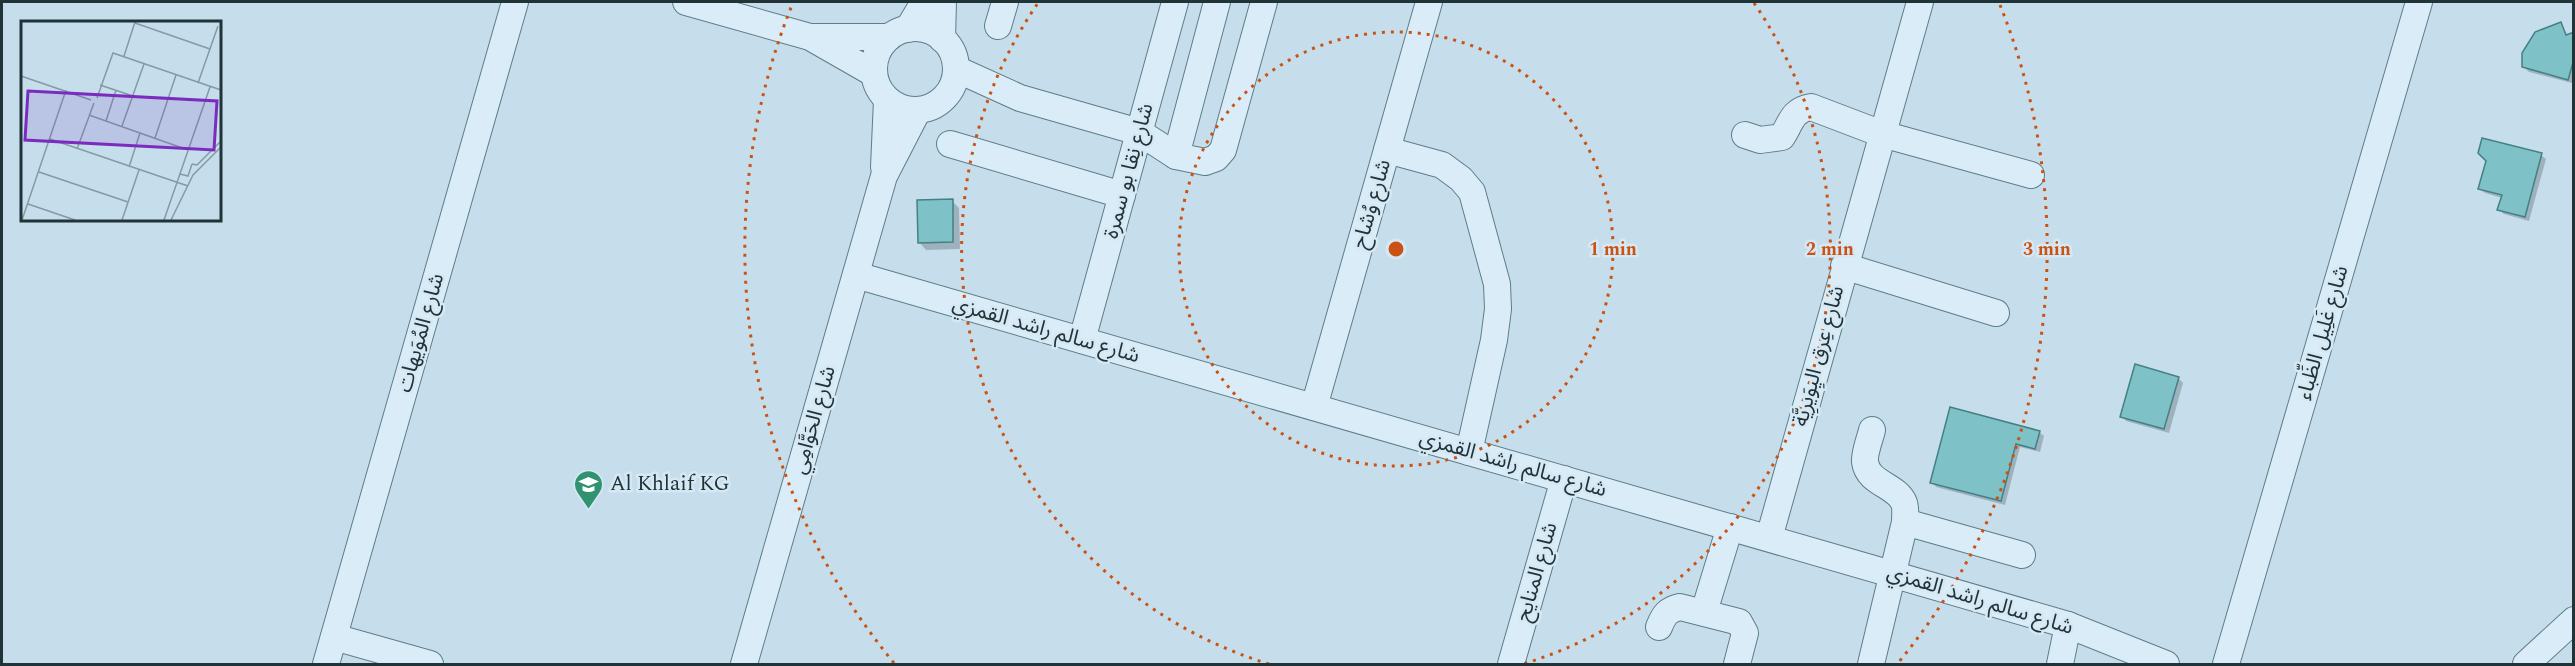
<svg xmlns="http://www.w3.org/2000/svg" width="2575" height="666" font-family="Spectral,'Noto Sans Arabic',serif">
<rect width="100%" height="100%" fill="#c6deec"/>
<g fill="#0003">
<polygon points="2560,24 2568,36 2574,34 2572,83 2529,72 2524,67"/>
<polygon points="2541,155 2546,159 2529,221 2504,214 2499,210 2502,198 2485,193 2480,189"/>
<polygon points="952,201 959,208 960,249 926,250 919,242"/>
<polygon points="2178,378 2183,383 2169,433 2126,421 2122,416"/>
<polygon points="2039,432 2044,436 2040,452 2020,447 2005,505 1936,487 1932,482"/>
</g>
<g fill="#7ec2c8" stroke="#448085" stroke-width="1.5">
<polygon points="2561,22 2566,35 2574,32 2574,59 2568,80 2522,67 2522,53 2535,32"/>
<polygon points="2482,138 2542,153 2525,217 2497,210 2502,195 2478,189 2486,161 2478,153"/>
<polygon points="953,199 953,242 918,243 917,200"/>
<polygon points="2135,364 2179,377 2164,429 2120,417"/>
<polygon points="1950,407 2040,431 2035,449 2016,444 2001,501 1930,483"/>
</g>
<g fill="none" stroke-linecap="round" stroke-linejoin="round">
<defs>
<g id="minor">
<polyline points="686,2 810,37 873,73"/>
<polyline points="998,26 1005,2"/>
<circle cx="915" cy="69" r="41"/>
<polyline points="908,29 924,2"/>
<polyline points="813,37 889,37"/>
<polyline points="942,39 943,2"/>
<polyline points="956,69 1020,98 1139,132 1176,156 1205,162 1216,158 1223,150 1264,2"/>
<path d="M1745,135L1760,140L1782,137C1791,123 1792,110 1811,107L1882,134L2031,175"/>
<polyline points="950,144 1122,195"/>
<polyline points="1387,150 1442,165 1461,179 1472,192 1497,284 1498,309 1494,340 1469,452"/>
<polyline points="1176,156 1217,2"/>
<polyline points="884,167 887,100"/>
<polyline points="1844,266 1996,313"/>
<polyline points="856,275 2068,625 2166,664"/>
<polyline points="1082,340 1175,2"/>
<polyline points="1314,407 1429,2"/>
<polyline points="1905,522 2022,555"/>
<polyline points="1769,538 1920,2"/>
<polyline points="1704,612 1730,527"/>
<path d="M1659,627C1664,615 1667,610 1680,607L1739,622L1745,633L1737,664"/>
<polyline points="334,637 430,664"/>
<polyline points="326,664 515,2"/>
<polyline points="744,664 884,176 918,110"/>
<polyline points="1511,664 1564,479"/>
<path d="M1871,664L1905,522C1905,516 1906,508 1904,503C1897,485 1868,484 1865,462C1864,453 1870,439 1872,430"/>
<polyline points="2060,664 2068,625"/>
<polyline points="2226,664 2419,2"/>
<polyline points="2526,664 2574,620"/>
</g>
</defs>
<use href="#minor" stroke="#5d7e87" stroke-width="28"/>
<use href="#minor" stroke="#d9ecf7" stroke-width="26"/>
</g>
<g fill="none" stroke="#ca5313" stroke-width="3" stroke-dasharray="3 6">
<circle cx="1396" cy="249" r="217"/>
<path d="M1269 664A434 434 0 0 1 1038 3M1754 3A434 434 0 0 1 1523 664"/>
<path d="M894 663A651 651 0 0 1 792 5M2000 5A651 651 0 0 1 1898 663"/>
</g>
<defs>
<symbol id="school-pin" viewBox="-11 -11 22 30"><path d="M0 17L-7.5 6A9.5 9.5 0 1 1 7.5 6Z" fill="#309271" stroke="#d6e8f4"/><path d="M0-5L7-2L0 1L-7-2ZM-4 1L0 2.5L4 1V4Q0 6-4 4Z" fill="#fff"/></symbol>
</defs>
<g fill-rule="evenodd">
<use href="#school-pin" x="572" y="468" width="33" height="45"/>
</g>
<g text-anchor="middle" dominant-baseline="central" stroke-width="5" stroke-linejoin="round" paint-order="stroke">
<g font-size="21" fill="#203438" stroke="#d6e8f4">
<text transform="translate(1129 171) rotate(-75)">شارع نِقا بو سمرة</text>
<text transform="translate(1372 204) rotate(-74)">شارع وُشاح</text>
<text transform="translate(1046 330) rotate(16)">شارع سالم راشد القمزي</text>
<text transform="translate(421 333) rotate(-74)">شارع المُوَيهات</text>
<text transform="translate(2323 333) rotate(-74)">شارع غَلِيل الظِّباء</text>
<text transform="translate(1819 356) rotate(-75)">شارع عِرق اليِوَيرِيَّة</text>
<text transform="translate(814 420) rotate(-74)">شارع الحَوَّامِي</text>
<text transform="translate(1513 464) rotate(16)">شارع سالم راشد القمزي</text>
<text transform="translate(1537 572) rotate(-74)">شارع المنايح</text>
<text transform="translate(1980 600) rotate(17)">شارع سالم راشد القمزي</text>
</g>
<g font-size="21" fill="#203438" stroke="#d6e8f4" text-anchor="start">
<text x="610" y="484">Al Khlaif KG</text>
</g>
</g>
<g transform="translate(21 21)">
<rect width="200" height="200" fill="#c6deec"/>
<path fill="none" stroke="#849aa4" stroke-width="1.5" d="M160,0H179M114,2L189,28M103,35L114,1M0,55L70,79M177,62L197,5M79,64L112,75M76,77L92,32L200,69M68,94L167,129M85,100L95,69M101,105L123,43M134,117L155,54M29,118L167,165M56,128L73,82M171,143L176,144L200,120M108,146L119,112M18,151L107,181M159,153L167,155L171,143M7,183L54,199M1,199L45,69M101,199L118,149M143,199L189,66M150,199L172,154L200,126"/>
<path fill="#7b2cbf" fill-opacity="0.15" stroke="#7b2cbf" stroke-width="3" d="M7,70L196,80L193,129L4,119Z"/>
<rect width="200" height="200" fill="none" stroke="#203438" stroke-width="3"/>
</g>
<circle cx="1396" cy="249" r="9" fill="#ca5313" stroke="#d6e8f4" stroke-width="3"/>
<g font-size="18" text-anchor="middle" font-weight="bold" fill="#ca5313" stroke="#d6e8f4" stroke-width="5" stroke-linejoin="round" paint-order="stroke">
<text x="1613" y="255">1 min</text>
<text x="1830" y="255">2 min</text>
<text x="2047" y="255">3 min</text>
</g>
<rect width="2575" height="666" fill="none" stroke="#203438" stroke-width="6"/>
</svg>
